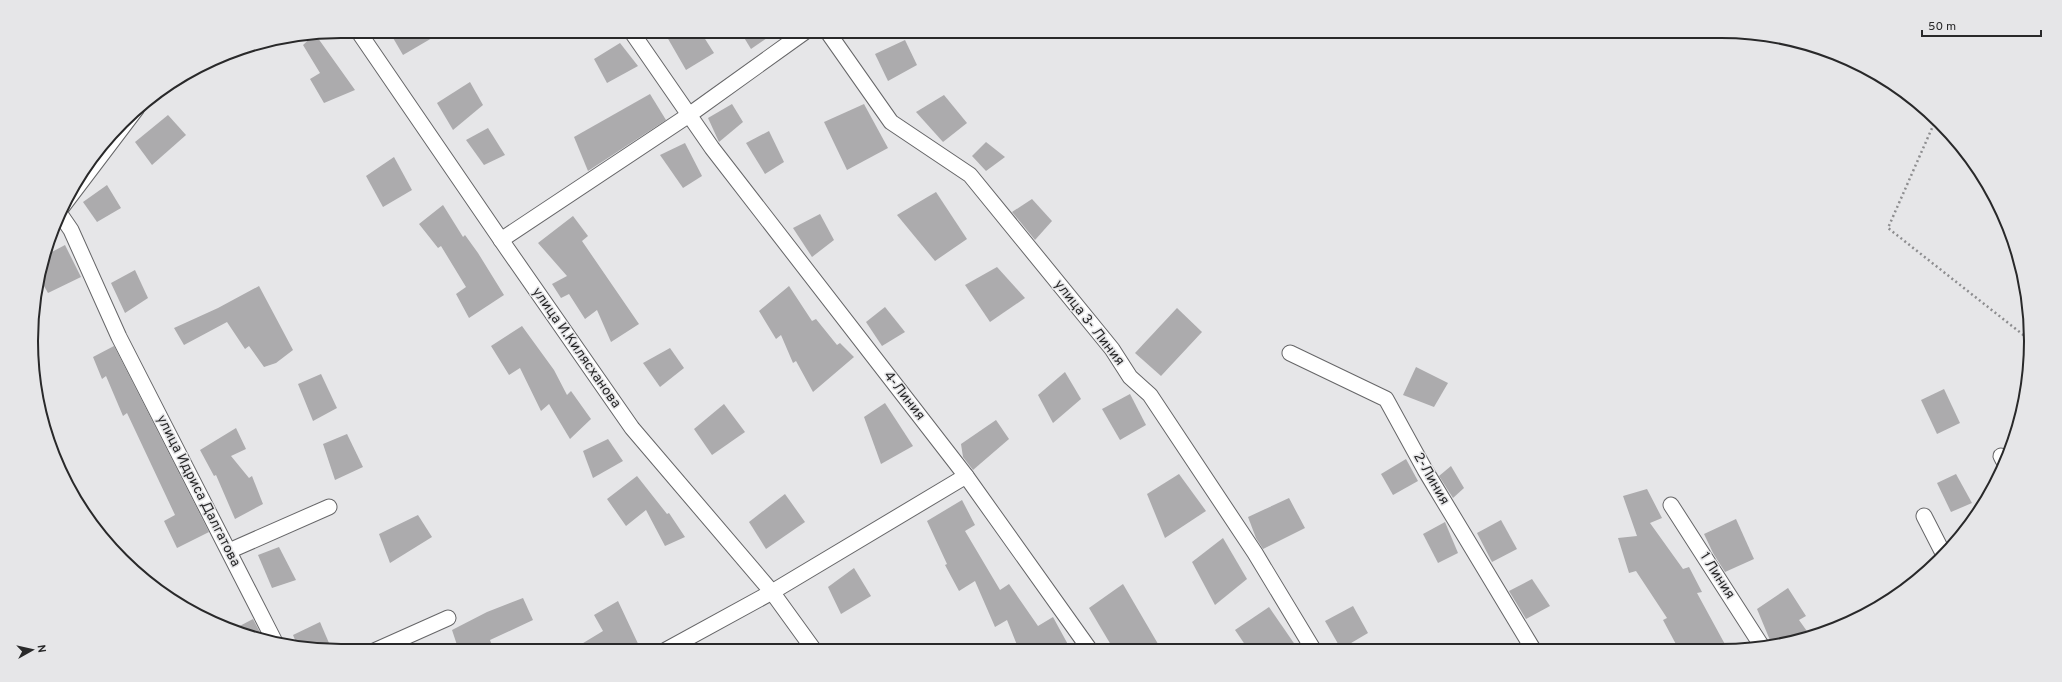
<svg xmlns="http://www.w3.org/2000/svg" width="2062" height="682" font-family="Overpass,sans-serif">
<rect width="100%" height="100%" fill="#e6e6e8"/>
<g fill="#acabad">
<polygon points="389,31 444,31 403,55"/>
<polygon points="677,31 700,31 714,53 686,70 667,37"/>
<polygon points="740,31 777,31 751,49"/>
<polygon points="315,34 355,90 324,103 310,79 320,73 303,45"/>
<polygon points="905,40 917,65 888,81 875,54"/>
<polygon points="620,43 638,66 607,83 594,59"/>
<polygon points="470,82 483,105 453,130 437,103"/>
<polygon points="650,94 666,120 588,171 574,137"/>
<polygon points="944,95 967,123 943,142 916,112"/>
<polygon points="732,104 743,122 719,142 708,118"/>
<polygon points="864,104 888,148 847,170 824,122"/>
<polygon points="168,115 186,135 152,165 135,142"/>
<polygon points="488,128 505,155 484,165 466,140"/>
<polygon points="769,131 784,162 765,174 746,143"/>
<polygon points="986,142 1005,157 986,171 972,156"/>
<polygon points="685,143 702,176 683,188 660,155"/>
<polygon points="394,157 412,190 383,207 366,176"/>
<polygon points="107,185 121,208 97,222 83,202"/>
<polygon points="936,192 967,239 935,261 897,215"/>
<polygon points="1032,199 1052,221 1035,240 1012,212"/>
<polygon points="443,205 463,237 465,235 478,253 504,295 469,318 456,294 466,287 441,246 438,248 419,224"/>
<polygon points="820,214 834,240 812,257 793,228"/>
<polygon points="573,216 588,236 582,241 639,324 611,342 597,310 585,319 569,294 561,298 552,284 567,276 538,243"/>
<polygon points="65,245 81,277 48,293 40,279 48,254"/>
<polygon points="997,267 1025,298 990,322 965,285"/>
<polygon points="135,270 148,298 125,313 111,283"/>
<polygon points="259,286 293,350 276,363 264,367 249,346 245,349 227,322 184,345 174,328 218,308"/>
<polygon points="789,286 812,321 816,319 837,345 840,343 854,357 813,392 796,361 793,363 781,335 776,339 759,311"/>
<polygon points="885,307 905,332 882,346 866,322"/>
<polygon points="1177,308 1202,332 1161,376 1135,353"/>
<polygon points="522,326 554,370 567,395 571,391 591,419 570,439 549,404 541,411 520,368 509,375 491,346"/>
<polygon points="114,346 209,532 177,548 164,521 175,515 127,413 123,416 106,376 102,379 93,357"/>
<polygon points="670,348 684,368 660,387 643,363"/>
<polygon points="1416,367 1448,383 1434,407 1403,395"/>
<polygon points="1065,372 1081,399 1053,423 1038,395"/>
<polygon points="321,374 337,408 313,421 298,384"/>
<polygon points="1944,389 1960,423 1937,434 1921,400"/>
<polygon points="1130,394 1146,425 1120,440 1102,409"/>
<polygon points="885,403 913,446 881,464 864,417"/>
<polygon points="724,404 745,432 712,455 694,429"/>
<polygon points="996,420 1009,439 973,470 963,457 961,444"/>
<polygon points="236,428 246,449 231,456 249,478 252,476 263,504 235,519 216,475 214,476 200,450"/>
<polygon points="347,434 363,467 335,480 323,444"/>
<polygon points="608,439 623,461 593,478 583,451"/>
<polygon points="1406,459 1418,481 1393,495 1381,474"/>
<polygon points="1451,466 1464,488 1453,498 1439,476"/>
<polygon points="1179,474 1206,511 1165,538 1147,494"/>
<polygon points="1956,474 1972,503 1951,512 1937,483"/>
<polygon points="637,476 667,514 669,513 685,537 665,546 646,510 626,526 607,499"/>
<polygon points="1647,489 1662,518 1650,523 1683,569 1689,567 1702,592 1697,593 1727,648 1678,648 1663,620 1667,618 1636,571 1629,573 1618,538 1637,536 1623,496"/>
<polygon points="785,494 805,522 766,549 749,522"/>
<polygon points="1289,498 1305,528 1263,549 1256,538 1248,517"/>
<polygon points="962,500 975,525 965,531 1000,590 1009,584 1038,626 1053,617 1071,650 1019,650 1007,620 995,627 975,581 959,591 945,565 947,564 927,521"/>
<polygon points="418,515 432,537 390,563 379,534"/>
<polygon points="1736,519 1754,559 1725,572 1713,553 1704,534"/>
<polygon points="1501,520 1517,549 1492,562 1477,533"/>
<polygon points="1445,522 1458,553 1438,563 1423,534"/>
<polygon points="1223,538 1247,579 1215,605 1192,562"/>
<polygon points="279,547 296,580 272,588 258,555"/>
<polygon points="854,568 871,596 841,614 828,587"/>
<polygon points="1532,579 1550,606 1526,619 1509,591"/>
<polygon points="1123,584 1161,649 1114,650 1089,608"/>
<polygon points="1788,588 1806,616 1799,620 1809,634 1772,645 1757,609"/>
<polygon points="523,598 533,620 490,640 493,648 486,651 459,651 452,630 487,612"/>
<polygon points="618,601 641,650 570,651 603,631 594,615"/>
<polygon points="1353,606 1368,633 1341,649 1325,621"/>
<polygon points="1269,607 1298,649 1248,649 1235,630"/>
<polygon points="253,619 264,640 232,630"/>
<polygon points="320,622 332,650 298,647 293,635"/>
</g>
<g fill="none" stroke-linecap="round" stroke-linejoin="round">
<defs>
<g id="street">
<polyline points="358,31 508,250 632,428 772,592 814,650"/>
<polyline points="631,31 712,148 966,476 1090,650"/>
<polyline points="827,31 891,122 970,175 1112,349 1130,377 1150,395 1255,553 1313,649"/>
<polyline points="62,207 137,108"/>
<polyline points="60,214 71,230 119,337 276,644"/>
<polyline points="501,240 689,115 806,31"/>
<polyline points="1290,353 1386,399 1425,470 1533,649"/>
<polyline points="2001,456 2003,460"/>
<polyline points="1671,505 1763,648"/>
<polyline points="1924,516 1944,555"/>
<polyline points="229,551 329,507"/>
<polyline points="666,650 772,592 966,476"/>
<polyline points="374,651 448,618"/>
</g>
</defs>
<use href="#street" stroke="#666668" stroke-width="17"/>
<polyline stroke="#8d8d8f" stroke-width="2.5" stroke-dasharray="2 3" stroke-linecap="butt" points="1936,119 1888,228 2031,341"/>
<use href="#street" stroke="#fff" stroke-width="15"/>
</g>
<g text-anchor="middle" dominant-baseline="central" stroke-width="3" stroke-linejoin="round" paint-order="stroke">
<g font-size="14" fill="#29292a" stroke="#e6e6e8">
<text transform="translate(1089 323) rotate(52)">улица 3- Линия</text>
<text transform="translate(576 348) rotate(55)">улица И.Килясханова</text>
<text transform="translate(904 396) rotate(52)">4-Линия</text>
<text transform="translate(1431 479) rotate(60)">2-Линия</text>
<text transform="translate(198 491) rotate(63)">улица Идриса Далгатова</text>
<text transform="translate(1717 576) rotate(57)">1 Линия</text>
</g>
</g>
<path d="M0 0H2062V682H0ZM341 38H1721A303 303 0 0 1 2024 341V341A303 303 0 0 1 1721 644H341A303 303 0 0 1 38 341V341A303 303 0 0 1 341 38Z" fill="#e6e6e8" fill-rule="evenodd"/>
<path fill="none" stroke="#29292a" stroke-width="2" d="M341 38H1721A303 303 0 0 1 2024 341V341A303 303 0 0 1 1721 644H341A303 303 0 0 1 38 341V341A303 303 0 0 1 341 38Z"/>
<g transform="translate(32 650) rotate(82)" stroke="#e6e6e8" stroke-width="3" paint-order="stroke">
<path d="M0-3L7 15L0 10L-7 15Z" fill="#29292a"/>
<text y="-6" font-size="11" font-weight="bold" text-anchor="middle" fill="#29292a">N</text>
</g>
<path d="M1922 30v6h119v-6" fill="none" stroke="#29292a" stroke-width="2"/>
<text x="1928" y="30" font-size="12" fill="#29292a" stroke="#e6e6e8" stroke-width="3" paint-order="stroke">50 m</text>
</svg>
